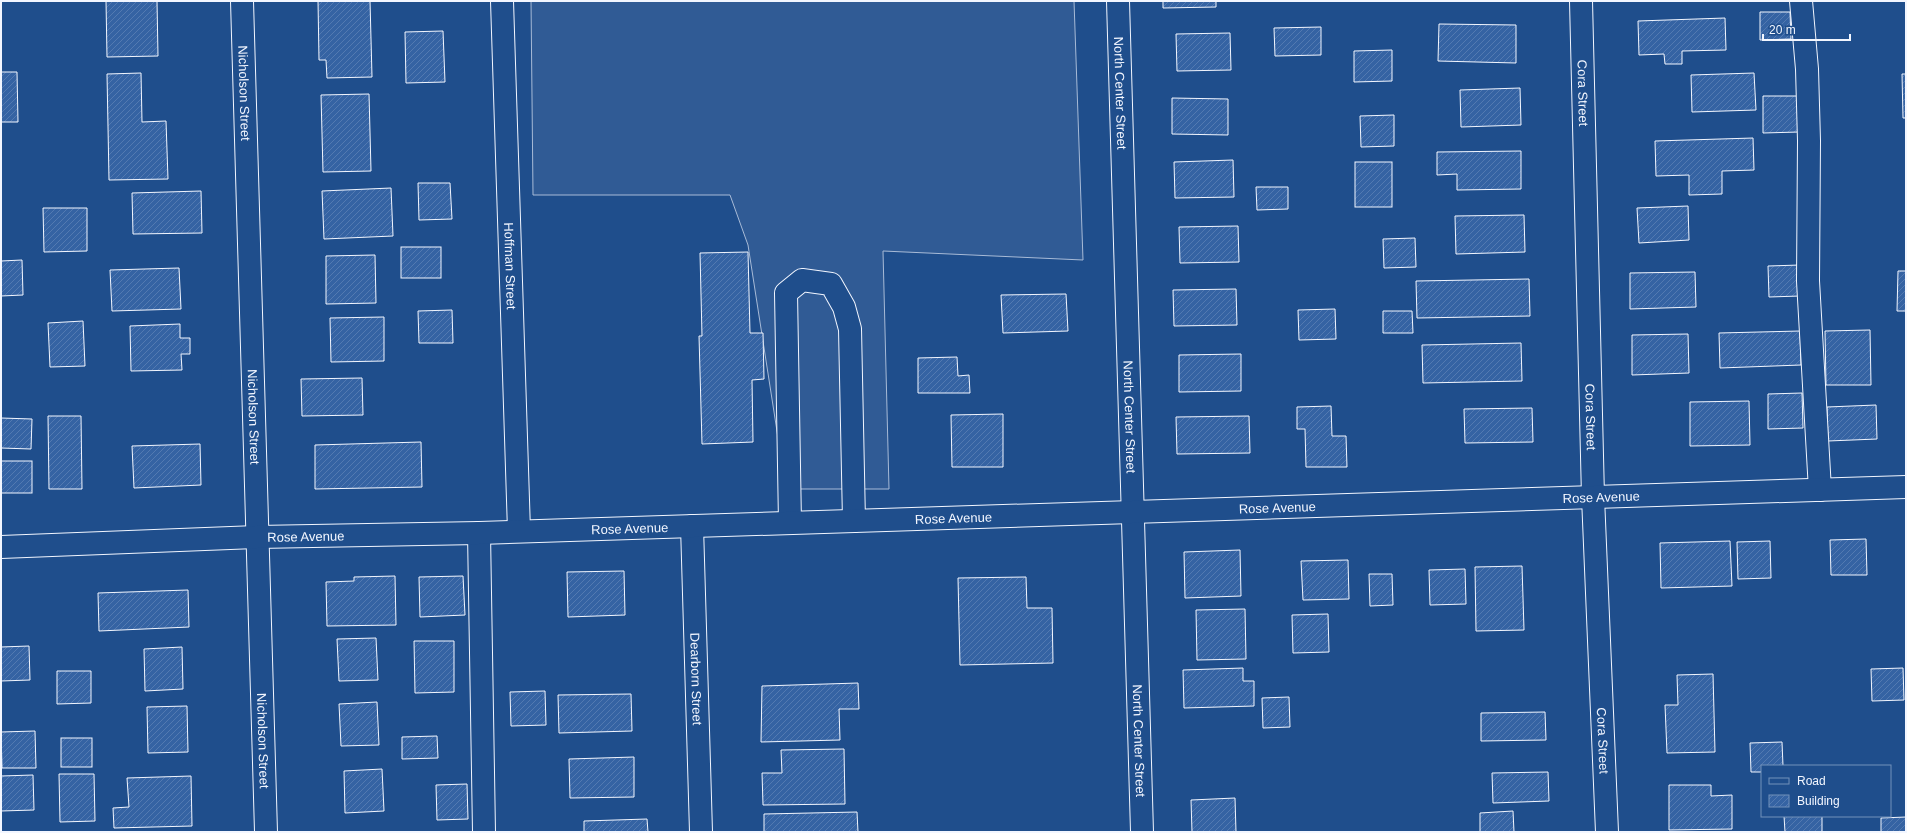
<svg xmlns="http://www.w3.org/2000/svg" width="1907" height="833" font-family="Arial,sans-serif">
<defs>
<pattern id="building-hatch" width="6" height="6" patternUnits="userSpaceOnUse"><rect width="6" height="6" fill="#3563a3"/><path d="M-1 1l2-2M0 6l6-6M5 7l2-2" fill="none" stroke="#537ab1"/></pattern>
</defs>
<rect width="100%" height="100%" fill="#1f4e8c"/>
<polygon fill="#305b95" stroke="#a8bbd7" points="531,1 1074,1 1083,260 883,251 889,489 786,489 748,245 730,195 533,195"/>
<g fill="url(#building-hatch)" stroke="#f2f6ff">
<polygon points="106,1 157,1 158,56 107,57"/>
<polygon points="318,1 370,1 372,77 327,78 326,60 319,60"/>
<polygon points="1163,1 1216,1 1216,7 1163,8"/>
<polygon points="1760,12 1790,12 1791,39 1760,40"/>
<polygon points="1725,18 1726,50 1682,51 1682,64 1665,64 1664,54 1639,55 1638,21"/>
<polygon points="1439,24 1516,25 1516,63 1438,61"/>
<polygon points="1321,27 1321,55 1275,56 1274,28"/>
<polygon points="443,31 445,82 406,83 405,32"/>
<polygon points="1230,33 1231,70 1177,71 1176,34"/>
<polygon points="1392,50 1392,81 1354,82 1354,51"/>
<polygon points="1,72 17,72 18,122 1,122"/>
<polygon points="141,73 142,122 166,121 168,179 109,180 107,74"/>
<polygon points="1754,73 1756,110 1692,112 1691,75"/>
<polygon points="1902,74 1906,74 1906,118 1903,118"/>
<polygon points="1520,88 1521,125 1461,127 1460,90"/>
<polygon points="369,94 371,171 323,172 321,95"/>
<polygon points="1763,96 1798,96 1799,132 1763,133"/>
<polygon points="1172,98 1228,99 1228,135 1172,134"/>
<polygon points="1394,115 1394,146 1361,147 1360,116"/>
<polygon points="1753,138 1754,170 1722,171 1722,194 1689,195 1689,175 1656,176 1655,141"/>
<polygon points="1521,151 1521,189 1457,190 1457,174 1437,175 1437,152"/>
<polygon points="1233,160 1234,197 1175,198 1174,162"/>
<rect x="1355" y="162" width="37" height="45"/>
<polygon points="418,183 450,183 452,219 419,220"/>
<polygon points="1256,187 1288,187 1288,209 1257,210"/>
<polygon points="391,188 393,236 324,239 322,191"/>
<polygon points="201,191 202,233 133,234 132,193"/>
<polygon points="1688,206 1689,240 1639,243 1637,208"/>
<polygon points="43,208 87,208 87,251 44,252"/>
<polygon points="1524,215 1525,252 1456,254 1455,216"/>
<polygon points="1238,226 1239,262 1180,263 1179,227"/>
<polygon points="1415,238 1416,267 1384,268 1383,239"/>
<rect x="401" y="247" width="40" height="31"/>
<polygon points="748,252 750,333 763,333 764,379 752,380 753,442 702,444 699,336 702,336 700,253"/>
<polygon points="375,255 376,303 326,304 326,256"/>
<polygon points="22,260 23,295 1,296 1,261"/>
<polygon points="1800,265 1800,296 1769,297 1768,266"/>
<polygon points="179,268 181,309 112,311 110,270"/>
<polygon points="1898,271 1906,271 1906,311 1897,311"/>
<polygon points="1695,272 1696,307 1630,309 1630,273"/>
<polygon points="1529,279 1530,316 1417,318 1416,281"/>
<polygon points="1236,289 1237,325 1174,326 1173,290"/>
<polygon points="1066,294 1068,331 1003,333 1001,295"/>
<polygon points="1335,309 1336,339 1299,340 1298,310"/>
<polygon points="452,310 453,343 419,343 418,311"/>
<polygon points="1383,311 1412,311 1413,333 1383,333"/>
<polygon points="384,317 384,361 331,362 330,318"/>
<polygon points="83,321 85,366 50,367 48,323"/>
<polygon points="180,324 180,338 190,338 190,354 181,354 182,370 131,371 130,326"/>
<polygon points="1870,330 1871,385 1826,385 1825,331"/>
<polygon points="1800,331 1801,365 1720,368 1719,333"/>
<polygon points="1688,334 1689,373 1632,375 1632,335"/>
<polygon points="1521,343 1522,381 1423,383 1422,345"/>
<polygon points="1241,354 1241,391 1179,392 1179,355"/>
<polygon points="957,357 958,376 969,375 970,393 918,393 918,358"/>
<polygon points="362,378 363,415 302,416 301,379"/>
<polygon points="1802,393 1803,428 1768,429 1768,394"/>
<polygon points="1749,401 1750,445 1690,446 1690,402"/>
<polygon points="1876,405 1877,439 1828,441 1827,407"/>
<polygon points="1331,406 1332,436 1346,436 1347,467 1306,467 1305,429 1297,429 1297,407"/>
<polygon points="1532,408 1533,442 1465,443 1464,409"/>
<polygon points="1003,414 1003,467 952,467 951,415"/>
<polygon points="48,416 81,416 82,489 49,489"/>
<polygon points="1249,416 1250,453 1177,454 1176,417"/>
<polygon points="1,418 32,419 31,449 1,448"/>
<polygon points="421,442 422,487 315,489 315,445"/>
<polygon points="200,444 201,485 134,488 132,446"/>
<rect x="1" y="461" width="31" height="32"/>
<polygon points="1866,539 1867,575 1831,575 1830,540"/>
<polygon points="1730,541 1732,586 1661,588 1660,543"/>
<polygon points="1770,541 1771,578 1738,579 1737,542"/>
<polygon points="1240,550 1241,596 1185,598 1184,552"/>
<polygon points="1348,560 1349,599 1303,600 1301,561"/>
<polygon points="1522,566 1524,630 1476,631 1475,567"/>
<polygon points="1465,569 1466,604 1430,605 1429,570"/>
<polygon points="624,571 625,615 568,617 567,572"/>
<polygon points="1369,574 1392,574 1393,605 1370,606"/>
<polygon points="395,576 396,625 327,626 326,582 354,581 354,577"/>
<polygon points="463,576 465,615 420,617 419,577"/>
<polygon points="1026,577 1027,608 1052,608 1053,663 960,665 958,578"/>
<polygon points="188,590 189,627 99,631 98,593"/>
<polygon points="1245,609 1246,659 1197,660 1196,610"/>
<polygon points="1328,614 1329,652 1293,653 1292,615"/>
<polygon points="376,638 378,680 339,681 337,639"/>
<polygon points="414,641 454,641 454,692 415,693"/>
<polygon points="29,646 30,680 1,681 1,647"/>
<polygon points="182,647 183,689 145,691 144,649"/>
<polygon points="1243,668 1243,681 1254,681 1254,706 1184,708 1183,670"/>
<polygon points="1903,668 1904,700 1872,701 1871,669"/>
<polygon points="57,671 91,671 91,703 57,704"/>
<polygon points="1713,674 1715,752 1667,753 1665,705 1678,705 1677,675"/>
<polygon points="858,683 859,709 839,709 840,740 761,742 762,686"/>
<polygon points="545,691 546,725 511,726 510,692"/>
<polygon points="631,694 632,731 559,733 558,695"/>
<polygon points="1289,697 1290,727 1263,728 1262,698"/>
<polygon points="377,702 379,745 341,746 339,704"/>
<polygon points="187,706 188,752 148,753 147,707"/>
<polygon points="1545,712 1546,740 1481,741 1481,713"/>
<polygon points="35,731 36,768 2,768 1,732"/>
<polygon points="437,736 438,758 402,759 402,737"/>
<rect x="61" y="738" width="31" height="29"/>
<polygon points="1782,742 1783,766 1762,766 1762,772 1751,772 1750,743"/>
<polygon points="844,749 845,804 763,805 762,773 782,773 781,750"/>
<polygon points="634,757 634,797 570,798 569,759"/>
<polygon points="382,769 384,811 345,813 344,771"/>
<polygon points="1548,772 1549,801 1493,803 1492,773"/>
<polygon points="59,774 94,774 95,821 60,822"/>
<polygon points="33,775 34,810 1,811 1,776"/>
<polygon points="191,776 192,826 114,828 113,808 129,807 127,778"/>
<polygon points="467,784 468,819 437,820 436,785"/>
<polygon points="1669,785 1711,785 1711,796 1732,795 1732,829 1669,830"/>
<polygon points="1235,798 1236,832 1192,832 1191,800"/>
<polygon points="1513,811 1514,832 1480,832 1480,813"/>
<polygon points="857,812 858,832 764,832 764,814"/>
<polygon points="1784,816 1822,816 1822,832 1785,832"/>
<polygon points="1906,817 1906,832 1881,832 1881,818"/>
<polygon points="647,819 648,832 584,832 584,821"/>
</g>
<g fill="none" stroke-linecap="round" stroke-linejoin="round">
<defs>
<g id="minor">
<path id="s1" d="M242,1L266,832"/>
<path id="s2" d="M502,1L519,531"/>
<path id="s3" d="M1118,1L1142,832"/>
<path id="s4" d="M1581,1L1593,497L1607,832"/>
<polyline points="1801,1 1807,69 1809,141 1808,281 1820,490"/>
<polyline points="790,523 786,293 802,280 831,284 844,307 850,329 854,521"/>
<path id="s5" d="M692,526L701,832"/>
<polyline points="479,533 484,832"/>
<path id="s6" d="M1,547L257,537L479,533L1906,487"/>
</g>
</defs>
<use href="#minor" stroke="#f2f6ff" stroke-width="24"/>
<use href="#minor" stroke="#1f4e8c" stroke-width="22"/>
</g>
<g text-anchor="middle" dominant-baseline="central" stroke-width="3" stroke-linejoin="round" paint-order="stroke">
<g font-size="13" fill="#f2f6ff" stroke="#1f4e8c">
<text stroke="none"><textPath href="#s1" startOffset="92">Nicholson Street</textPath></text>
<text stroke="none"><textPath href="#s3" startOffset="92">North Center Street</textPath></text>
<text stroke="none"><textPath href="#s4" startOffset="92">Cora Street</textPath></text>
<text stroke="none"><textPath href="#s2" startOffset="265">Hoffman Street</textPath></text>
<text stroke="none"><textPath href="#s1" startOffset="416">Nicholson Street</textPath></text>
<text stroke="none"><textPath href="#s3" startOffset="416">North Center Street</textPath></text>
<text stroke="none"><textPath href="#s4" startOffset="416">Cora Street</textPath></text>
<text stroke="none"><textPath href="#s6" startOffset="1601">Rose Avenue</textPath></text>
<text stroke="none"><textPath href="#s6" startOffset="1277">Rose Avenue</textPath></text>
<text stroke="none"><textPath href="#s6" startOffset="953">Rose Avenue</textPath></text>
<text stroke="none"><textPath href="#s6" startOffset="629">Rose Avenue</textPath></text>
<text stroke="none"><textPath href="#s6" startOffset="305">Rose Avenue</textPath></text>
<text stroke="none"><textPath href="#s5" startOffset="153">Dearborn Street</textPath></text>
<text stroke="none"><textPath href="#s1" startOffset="740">Nicholson Street</textPath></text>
<text stroke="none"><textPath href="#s3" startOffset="740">North Center Street</textPath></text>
<text stroke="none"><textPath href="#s4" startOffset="740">Cora Street</textPath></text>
</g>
</g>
<rect width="1907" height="833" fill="none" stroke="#f2f6ff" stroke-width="4"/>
<rect x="1761" y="765" width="130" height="52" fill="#1f4e8c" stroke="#7391ba"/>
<rect x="1769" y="778" width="20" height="6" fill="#1f4e8c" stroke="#7391ba"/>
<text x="1797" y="785" font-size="12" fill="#f2f6ff">Road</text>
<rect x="1769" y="795" width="20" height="12" fill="url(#building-hatch)" stroke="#7391ba"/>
<text x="1797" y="805" font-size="12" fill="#f2f6ff">Building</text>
<path d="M1763 34v6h87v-6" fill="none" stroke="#f2f6ff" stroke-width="2"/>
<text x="1769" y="34" font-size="12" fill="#f2f6ff" stroke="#1f4e8c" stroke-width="3" paint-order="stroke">20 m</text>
</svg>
